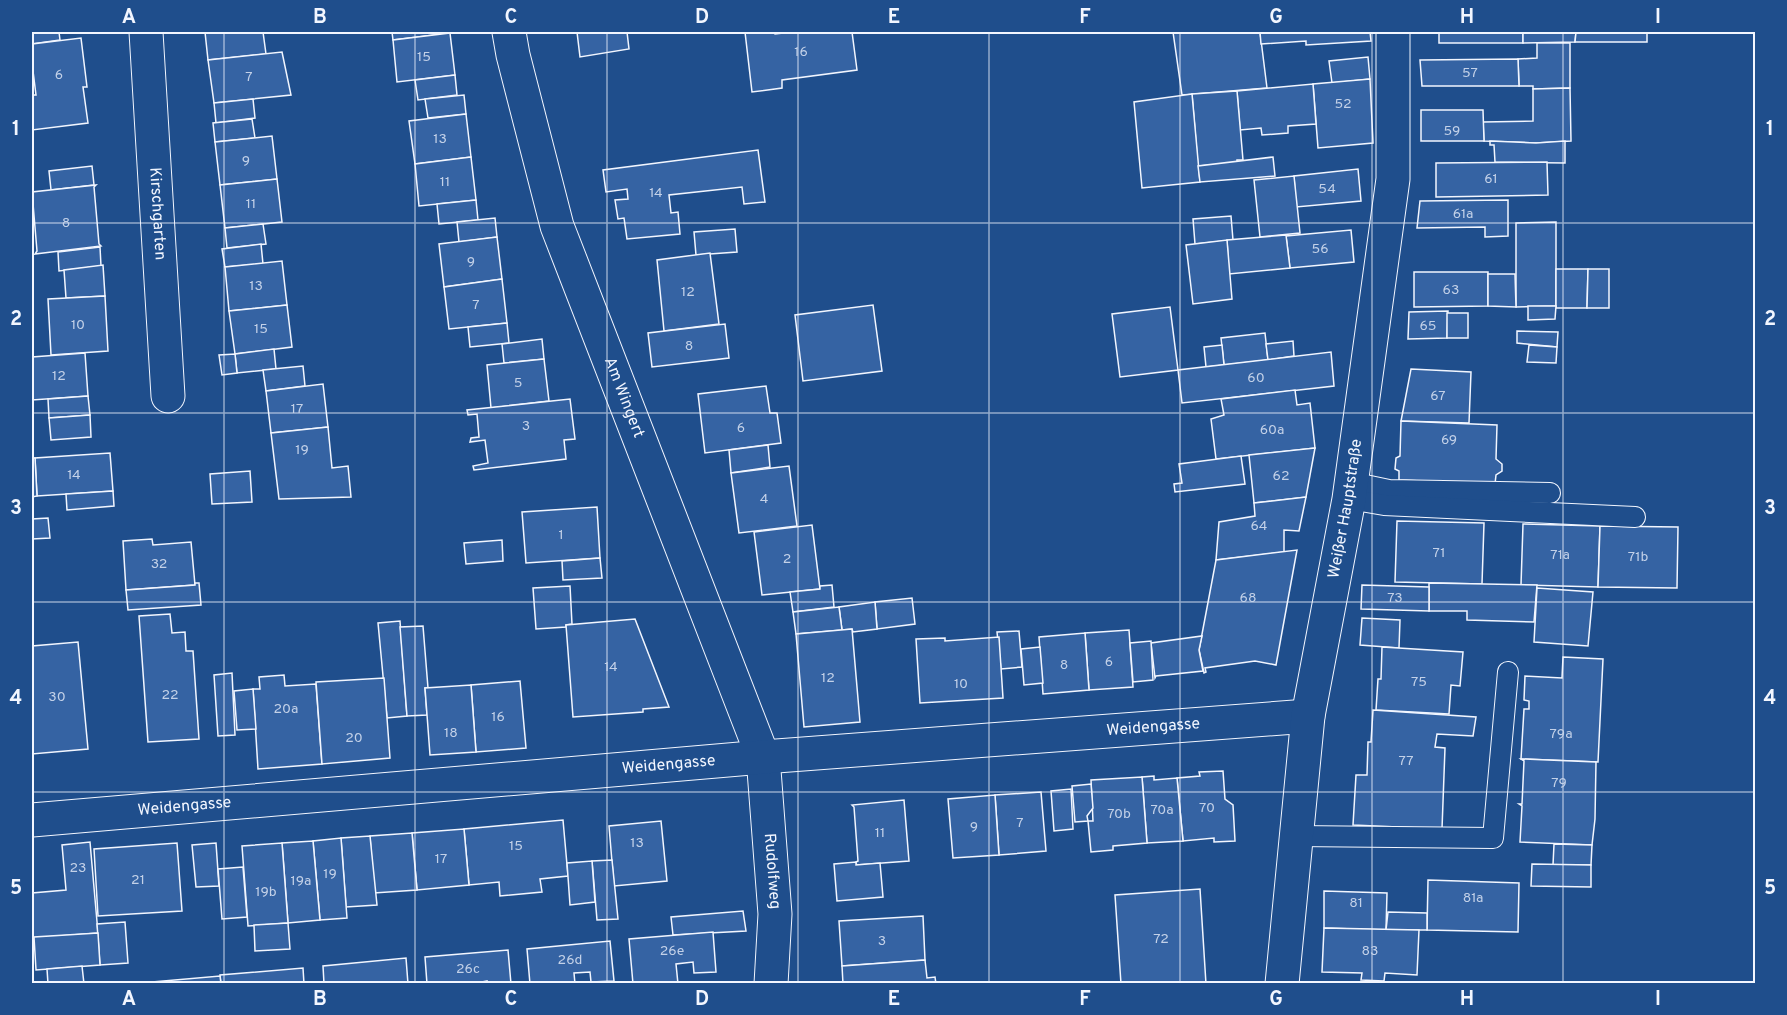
<svg xmlns="http://www.w3.org/2000/svg" width="1787" height="1015" font-family="Overpass,sans-serif">
<rect width="100%" height="100%" fill="#1f4e8c"/>
<g fill="#3563a3" stroke="#f2f6ff" stroke-width="1.5">
<polygon points="32,32 59,32 60,40 32,44"/>
<polygon points="205,32 263,32 266,54 208,60"/>
<polygon points="392,32 450,32 450,33 393,40"/>
<polygon points="577,32 627,32 629,49 580,57"/>
<polygon points="745,32 774,32 775,34 792,32 852,32 857,70 782,80 782,88 752,92"/>
<polygon points="1173,32 1260,32 1267,88 1182,95"/>
<polygon points="1260,32 1370,32 1371,41 1306,45 1306,41 1261,44"/>
<rect x="1439" y="32" width="84" height="11"/>
<polygon points="1523,32 1576,32 1575,42 1523,43"/>
<polygon points="1576,32 1647,32 1647,42 1575,42"/>
<polygon points="450,33 455,75 397,82 393,40"/>
<polygon points="81,38 87,87 83,87 88,123 32,130 32,95 36,95 32,63 32,44"/>
<polygon points="1537,43 1570,43 1570,88 1533,89 1533,86 1519,86 1518,59 1537,58"/>
<polygon points="282,52 291,95 214,103 208,60"/>
<polygon points="1368,57 1370,79 1332,83 1329,61"/>
<polygon points="1518,59 1519,86 1422,86 1420,60"/>
<polygon points="455,75 457,95 418,100 415,80"/>
<polygon points="1370,79 1373,143 1318,148 1313,84"/>
<polygon points="1313,84 1316,124 1288,126 1288,133 1262,135 1261,128 1240,130 1237,91"/>
<polygon points="1570,88 1571,141 1536,143 1484,141 1483,122 1533,121 1533,89"/>
<polygon points="1237,91 1243,160 1237,160 1237,163 1198,166 1192,94"/>
<polygon points="1192,94 1200,182 1142,188 1134,102"/>
<polygon points="464,95 466,114 428,118 425,99"/>
<polygon points="253,99 255,118 216,123 214,103"/>
<polygon points="1421,110 1483,110 1484,141 1421,141"/>
<polygon points="466,114 471,157 415,164 409,121"/>
<polygon points="252,119 255,138 215,142 213,123"/>
<polygon points="272,136 277,179 220,185 215,142"/>
<polygon points="1490,141 1536,143 1565,141 1565,163 1495,162 1494,145 1490,145"/>
<polygon points="758,150 765,202 744,204 742,187 669,195 671,213 678,212 680,234 627,239 624,218 618,219 615,200 628,199 627,189 606,192 603,170"/>
<polygon points="471,157 476,200 419,206 415,164"/>
<polygon points="1273,157 1275,176 1200,182 1198,166"/>
<polygon points="1547,162 1548,195 1436,197 1436,163"/>
<polygon points="92,166 94,185 51,190 49,171"/>
<polygon points="1358,169 1361,201 1296,207 1294,176"/>
<polygon points="1294,176 1300,233 1260,237 1254,180"/>
<polygon points="277,179 282,222 225,228 220,185"/>
<polygon points="96,185 94,187 99,244 101,246 35,254 37,251 32,192"/>
<polygon points="476,200 478,220 439,224 437,204"/>
<polygon points="1508,200 1508,236 1485,237 1485,227 1417,228 1420,201"/>
<polygon points="1231,216 1233,240 1195,244 1193,219"/>
<polygon points="495,218 497,237 459,242 457,222"/>
<polygon points="1556,222 1556,306 1516,307 1516,223"/>
<polygon points="263,224 266,244 227,248 225,228"/>
<polygon points="735,229 737,252 696,255 694,232"/>
<polygon points="1351,230 1354,262 1290,268 1286,236"/>
<polygon points="1286,235 1290,268 1229,274 1227,240"/>
<polygon points="497,237 502,279 444,287 439,244"/>
<polygon points="1227,240 1232,299 1193,304 1186,245"/>
<polygon points="261,244 263,264 225,267 222,249"/>
<polygon points="100,247 101,266 59,271 58,252"/>
<polygon points="710,253 719,324 664,331 657,260"/>
<polygon points="282,261 287,305 229,311 225,267"/>
<polygon points="103,265 105,296 66,298 64,270"/>
<polygon points="1556,269 1588,269 1587,308 1556,308"/>
<polygon points="1588,269 1609,269 1609,308 1587,308"/>
<polygon points="1414,272 1488,272 1488,306 1414,307"/>
<polygon points="1488,274 1515,274 1516,307 1488,306"/>
<polygon points="502,279 507,323 449,329 444,287"/>
<polygon points="105,296 108,351 51,355 48,299"/>
<polygon points="287,305 292,347 235,354 229,311"/>
<polygon points="873,305 882,371 803,381 795,315"/>
<polygon points="1528,306 1556,306 1555,319 1528,320"/>
<polygon points="1170,307 1178,370 1120,377 1112,314"/>
<polygon points="1448,311 1447,338 1408,339 1409,312"/>
<rect x="1447" y="313" width="21" height="25"/>
<polygon points="507,323 509,343 470,347 468,327"/>
<polygon points="725,324 729,358 652,367 648,333"/>
<polygon points="1517,331 1558,332 1557,347 1517,343"/>
<polygon points="1265,333 1268,360 1224,365 1221,338"/>
<polygon points="542,339 544,359 504,363 502,344"/>
<polygon points="1293,341 1294,356 1268,360 1266,344"/>
<polygon points="1222,345 1224,365 1206,367 1204,347"/>
<polygon points="1529,345 1557,347 1556,363 1527,362"/>
<polygon points="274,349 276,369 237,373 235,354"/>
<polygon points="1331,352 1334,386 1182,403 1178,370"/>
<polygon points="85,353 88,396 32,400 32,357"/>
<polygon points="235,354 237,373 222,375 219,355"/>
<polygon points="544,359 549,401 491,408 487,365"/>
<polygon points="303,366 305,386 266,391 263,370"/>
<polygon points="1411,369 1471,372 1469,423 1401,421"/>
<polygon points="323,384 328,427 271,433 266,391"/>
<polygon points="766,386 770,413 777,413 781,443 705,453 698,394"/>
<polygon points="1295,390 1297,405 1310,403 1315,448 1216,459 1211,419 1224,415 1221,399"/>
<polygon points="88,396 90,415 49,418 48,399"/>
<polygon points="570,399 575,439 564,440 566,459 474,470 473,466 488,463 485,440 470,442 471,438 479,437 477,414 468,415 467,410"/>
<polygon points="90,415 91,437 51,440 49,418"/>
<polygon points="1401,421 1497,425 1496,459 1502,464 1502,471 1496,475 1495,484 1399,480 1399,471 1395,469 1396,458 1400,456"/>
<polygon points="328,427 332,468 348,466 351,497 279,499 271,433"/>
<polygon points="768,445 770,467 731,473 729,450"/>
<polygon points="1315,448 1306,497 1254,503 1249,455"/>
<polygon points="110,453 113,491 37,496 35,458"/>
<polygon points="1241,456 1245,484 1175,492 1174,484 1182,483 1179,464"/>
<polygon points="32,458 35,458 37,496 32,497"/>
<polygon points="789,466 797,526 739,533 731,473"/>
<polygon points="250,471 252,502 212,504 210,474"/>
<polygon points="113,491 114,506 67,510 66,494"/>
<polygon points="1306,497 1299,531 1284,530 1284,552 1216,560 1219,522 1255,516 1254,503"/>
<polygon points="597,507 600,558 526,563 522,512"/>
<polygon points="48,518 50,538 32,539 32,519"/>
<polygon points="1397,521 1484,523 1482,584 1395,582"/>
<polygon points="1523,524 1600,526 1598,587 1521,585"/>
<polygon points="812,525 820,589 762,595 754,532"/>
<polygon points="1600,526 1678,527 1677,588 1598,587"/>
<polygon points="152,539 153,545 191,542 195,585 126,590 123,541"/>
<polygon points="502,540 503,561 466,564 464,543"/>
<polygon points="1297,550 1276,665 1255,661 1205,668 1206,672 1204,673 1199,650 1216,560"/>
<polygon points="600,558 602,578 563,580 562,561"/>
<polygon points="195,583 199,583 201,605 128,610 126,590 195,585"/>
<polygon points="1429,583 1537,585 1534,622 1467,620 1467,611 1429,611"/>
<polygon points="832,585 834,607 793,612 790,592 820,589 820,586"/>
<polygon points="1362,585 1429,587 1429,611 1361,609"/>
<polygon points="570,586 572,624 566,625 566,627 536,629 533,588"/>
<polygon points="1537,588 1593,592 1588,646 1534,642"/>
<polygon points="912,598 915,624 877,629 875,602"/>
<polygon points="875,602 877,629 853,632 852,629 842,630 839,607"/>
<polygon points="839,607 842,630 796,634 793,612"/>
<polygon points="170,614 172,633 185,632 186,651 193,651 199,739 148,742 139,616"/>
<polygon points="1362,618 1400,620 1399,648 1360,645"/>
<polygon points="635,619 669,707 643,709 643,712 573,717 566,625"/>
<polygon points="400,621 407,716 387,718 378,623"/>
<polygon points="423,626 428,688 425,688 427,715 407,716 400,627"/>
<polygon points="852,629 860,722 804,727 796,634"/>
<polygon points="1129,630 1133,687 1089,690 1085,633"/>
<polygon points="1019,631 1022,667 1001,669 997,632"/>
<polygon points="1085,633 1089,690 1043,694 1039,637"/>
<polygon points="1202,636 1199,650 1203,671 1156,676 1155,678 1151,643"/>
<polygon points="999,637 1003,698 920,703 916,639 945,638 945,641"/>
<polygon points="1151,641 1153,680 1133,682 1130,643"/>
<polygon points="78,642 88,749 32,754 32,646"/>
<polygon points="1040,647 1043,683 1024,685 1021,649"/>
<polygon points="1382,647 1463,652 1460,686 1451,685 1449,714 1376,710 1378,679 1381,679"/>
<polygon points="1563,657 1603,659 1598,762 1521,759 1524,709 1529,709 1529,701 1524,700 1525,676 1562,678"/>
<polygon points="232,673 235,735 218,736 214,675"/>
<polygon points="284,675 285,686 316,684 322,764 258,769 253,689 260,689 259,677"/>
<polygon points="384,678 390,758 322,764 316,682"/>
<polygon points="520,681 526,748 476,752 471,685"/>
<polygon points="471,685 476,752 430,755 425,688"/>
<polygon points="253,689 256,729 237,730 234,691"/>
<polygon points="1373,710 1476,717 1473,736 1437,734 1435,747 1445,748 1442,829 1353,825 1356,775 1367,775 1368,742 1371,742"/>
<polygon points="1521,759 1596,762 1595,819 1592,845 1520,842 1522,806 1519,804 1522,804 1524,761"/>
<polygon points="1223,771 1225,799 1233,805 1235,841 1214,842 1214,838 1183,841 1177,778 1200,776 1199,772"/>
<polygon points="1154,776 1154,780 1177,778 1183,841 1147,843 1142,777"/>
<polygon points="1142,777 1147,843 1113,846 1113,850 1091,852 1088,821 1093,821 1091,780"/>
<polygon points="1091,784 1093,808 1087,816 1088,821 1075,822 1072,786"/>
<polygon points="1071,789 1073,829 1054,831 1051,791"/>
<polygon points="1041,792 1046,851 999,855 995,795"/>
<polygon points="995,795 999,855 953,858 948,799"/>
<polygon points="904,800 909,861 856,865 856,862 858,861 854,807 852,805"/>
<polygon points="563,820 568,876 540,879 542,892 500,896 499,882 469,885 464,829"/>
<polygon points="661,821 667,881 614,886 609,826"/>
<polygon points="464,829 469,885 417,890 412,833"/>
<polygon points="412,833 417,890 374,893 370,836"/>
<polygon points="370,836 377,905 346,907 341,838"/>
<polygon points="341,838 347,918 320,920 313,841"/>
<polygon points="313,841 320,920 288,923 282,843"/>
<polygon points="90,842 98,933 32,938 32,893 66,890 62,845"/>
<polygon points="177,843 182,911 98,916 94,849"/>
<polygon points="216,843 219,886 196,887 192,845"/>
<polygon points="282,843 288,923 248,926 242,846"/>
<polygon points="1554,844 1592,845 1591,865 1553,865"/>
<polygon points="612,860 618,919 597,920 592,861"/>
<polygon points="592,861 595,902 570,905 567,863"/>
<polygon points="856,862 856,865 880,863 883,897 837,901 834,864"/>
<polygon points="1532,864 1591,865 1591,887 1531,886"/>
<polygon points="243,867 247,917 222,919 218,869"/>
<polygon points="1428,880 1519,883 1518,932 1427,930"/>
<polygon points="1200,889 1206,984 1121,984 1115,895"/>
<polygon points="1324,891 1387,893 1386,930 1324,928"/>
<polygon points="743,911 746,931 673,935 671,917"/>
<polygon points="1388,912 1427,913 1427,930 1386,930"/>
<polygon points="923,916 925,960 842,966 839,921"/>
<polygon points="125,922 128,963 100,965 97,924"/>
<polygon points="288,923 290,949 255,951 254,925"/>
<polygon points="1324,928 1419,930 1417,975 1385,973 1384,981 1361,980 1362,973 1322,972"/>
<polygon points="713,932 716,972 694,973 693,962 676,964 678,984 633,984 629,939"/>
<polygon points="98,933 100,965 36,970 34,937"/>
<polygon points="610,941 614,981 591,982 590,972 574,973 575,984 530,984 527,949"/>
<polygon points="508,950 511,984 487,984 487,981 472,984 427,984 425,957"/>
<polygon points="406,958 408,984 324,984 323,966"/>
<polygon points="925,960 927,978 935,977 936,984 843,984 842,966"/>
<polygon points="82,966 84,984 48,984 47,969"/>
<polygon points="303,968 304,984 221,984 220,975"/>
<polygon points="220,976 221,984 129,984"/>
</g>
<g fill="none" stroke-linecap="round" stroke-linejoin="round">
<defs>
<g id="lane">
<polyline points="1351,482 1389,490 1550,493"/>
<polyline points="1349,499 1384,505 1635,517"/>
<polyline points="1296,836 1493,838 1508,672"/>
</g>
<g id="street">
<path id="s1" d="M146,32L168,396"/>
<path id="s2" d="M509,32L513,55L557,226L763,757L775,914L771,984"/>
<path id="s3" d="M32,820L763,757L1308,716"/>
<path id="s4" d="M1282,984L1308,716L1349,499L1393,179V32"/>
</g>
</defs>
<use href="#lane" stroke="#f2f6ff" stroke-width="22"/>
<use href="#street" stroke="#f2f6ff" stroke-width="35"/>
<use href="#lane" stroke="#1f4e8c" stroke-width="20"/>
<use href="#street" stroke="#1f4e8c" stroke-width="33"/>
</g>
<path fill="none" stroke="#f2f6ff" stroke-width="1.5" stroke-opacity="0.55" d="M224,32V984M415,32V984M607,32V984M798,32V984M989,32V984M1180,32V984M1372,32V984M1563,32V984M32,223H1756M32,413H1756M32,602H1756M32,792H1756"/>
<g text-anchor="middle" dominant-baseline="central" stroke-width="4.5" stroke-linejoin="round" paint-order="stroke">
<g font-size="14" fill="#c3d1e8">
<text x="801" y="52">16</text>
<text x="424" y="57">15</text>
<text x="1470" y="73">57</text>
<text x="59" y="75">6</text>
<text x="249" y="77">7</text>
<text x="1343" y="104">52</text>
<text x="1452" y="131">59</text>
<text x="440" y="139">13</text>
<text x="246" y="161">9</text>
<text x="1491" y="179">61</text>
<text x="445" y="182">11</text>
<text x="1327" y="189">54</text>
<text x="656" y="193">14</text>
<text x="251" y="204">11</text>
<text x="1463" y="214">61a</text>
<text x="66" y="223">8</text>
<text x="1320" y="249">56</text>
<text x="471" y="262">9</text>
<text x="256" y="286">13</text>
<text x="1451" y="290">63</text>
<text x="688" y="292">12</text>
<text x="476" y="305">7</text>
<text x="78" y="325">10</text>
<text x="1428" y="326">65</text>
<text x="261" y="329">15</text>
<text x="689" y="346">8</text>
<text x="59" y="376">12</text>
<text x="1256" y="378">60</text>
<text x="518" y="383">5</text>
<text x="1438" y="396">67</text>
<text x="297" y="409">17</text>
<text x="526" y="426">3</text>
<text x="741" y="428">6</text>
<text x="1272" y="430">60a</text>
<text x="1449" y="440">69</text>
<text x="302" y="450">19</text>
<text x="74" y="475">14</text>
<text x="1281" y="476">62</text>
<text x="764" y="499">4</text>
<text x="1259" y="526">64</text>
<text x="561" y="535">1</text>
<text x="1439" y="553">71</text>
<text x="1560" y="555">71a</text>
<text x="1638" y="557">71b</text>
<text x="787" y="559">2</text>
<text x="159" y="564">32</text>
<text x="1248" y="598">68</text>
<text x="1395" y="598">73</text>
<text x="1109" y="662">6</text>
<text x="1064" y="665">8</text>
<text x="611" y="667">14</text>
<text x="828" y="678">12</text>
<text x="1419" y="682">75</text>
<text x="961" y="684">10</text>
<text x="170" y="695">22</text>
<text x="57" y="697">30</text>
<text x="286" y="709">20a</text>
<text x="498" y="717">16</text>
<text x="451" y="733">18</text>
<text x="1561" y="734">79a</text>
<text x="354" y="738">20</text>
<text x="1406" y="761">77</text>
<text x="1559" y="783">79</text>
<text x="1207" y="808">70</text>
<text x="1162" y="810">70a</text>
<text x="1119" y="814">70b</text>
<text x="1020" y="823">7</text>
<text x="974" y="827">9</text>
<text x="880" y="833">11</text>
<text x="637" y="843">13</text>
<text x="516" y="846">15</text>
<text x="441" y="859">17</text>
<text x="78" y="868">23</text>
<text x="330" y="874">19</text>
<text x="138" y="880">21</text>
<text x="301" y="881">19a</text>
<text x="266" y="892">19b</text>
<text x="1473" y="898">81a</text>
<text x="1356" y="903">81</text>
<text x="1161" y="939">72</text>
<text x="882" y="941">3</text>
<text x="672" y="951">26e</text>
<text x="1370" y="951">83</text>
<text x="570" y="960">26d</text>
<text x="468" y="969">26c</text>
</g>
<g font-size="16" fill="#f2f6ff" stroke="#1f4e8c">
<text stroke="none"><textPath href="#s1" startOffset="182">Kirschgarten</textPath></text>
<text stroke="none"><textPath href="#s2" startOffset="384">Am Wingert</textPath></text>
<text stroke="none"><textPath href="#s4" startOffset="480">Weißer Hauptstraße</textPath></text>
<text stroke="none"><textPath href="#s3" startOffset="1125">Weidengasse</textPath></text>
<text stroke="none"><textPath href="#s3" startOffset="639">Weidengasse</textPath></text>
<text stroke="none"><textPath href="#s3" startOffset="153">Weidengasse</textPath></text>
<text stroke="none"><textPath href="#s2" startOffset="884">Rudolfweg</textPath></text>
</g>
</g>
<rect width="1787" height="1015" fill="none" stroke="#1f4e8c" stroke-width="66"/>
<rect x="33" y="33" width="1721" height="949" fill="none" stroke="#f2f6ff" stroke-width="2"/>
<g font-size="20" text-anchor="middle" font-weight="bold" fill="#f2f6ff">
<text x="129" y="23">A</text>
<text x="320" y="23">B</text>
<text x="511" y="23">C</text>
<text x="702" y="23">D</text>
<text x="894" y="23">E</text>
<text x="1085" y="23">F</text>
<text x="1276" y="23">G</text>
<text x="1467" y="23">H</text>
<text x="1658" y="23">I</text>
<text x="16" y="135">1</text>
<text x="1770" y="135">1</text>
<text x="16" y="325">2</text>
<text x="1770" y="325">2</text>
<text x="16" y="514">3</text>
<text x="1770" y="514">3</text>
<text x="16" y="704">4</text>
<text x="1770" y="704">4</text>
<text x="16" y="894">5</text>
<text x="1770" y="894">5</text>
<text x="129" y="1005">A</text>
<text x="320" y="1005">B</text>
<text x="511" y="1005">C</text>
<text x="702" y="1005">D</text>
<text x="894" y="1005">E</text>
<text x="1085" y="1005">F</text>
<text x="1276" y="1005">G</text>
<text x="1467" y="1005">H</text>
<text x="1658" y="1005">I</text>
</g>
</svg>
